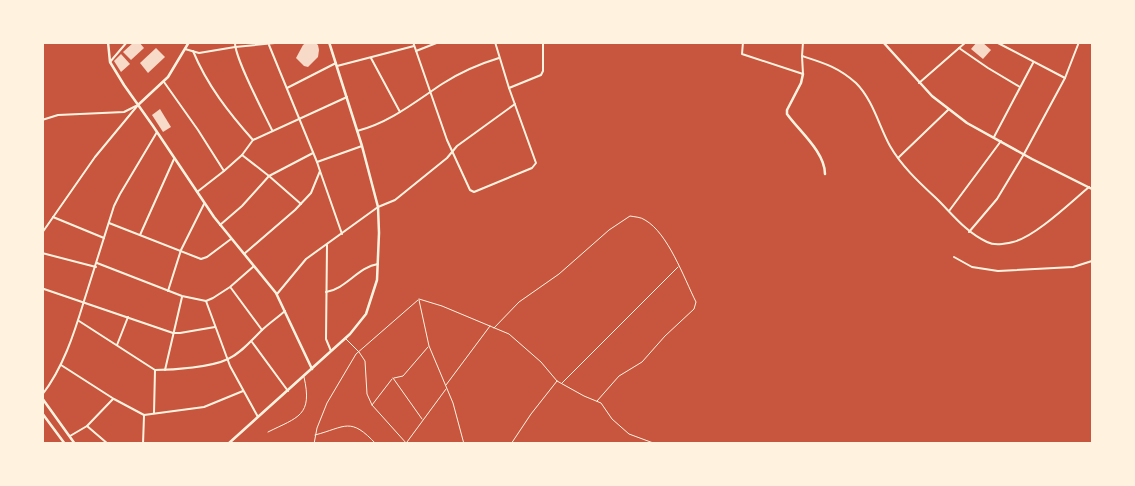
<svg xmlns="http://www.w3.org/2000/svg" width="1135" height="486" font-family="'Varela Round',sans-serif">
<rect width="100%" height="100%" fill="#c8553d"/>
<g fill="#f7dbc8">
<polygon points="134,42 139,42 144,48 131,60 123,52"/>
<polygon points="307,42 314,42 318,45 319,50 318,57 308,67 304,66 296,58 303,45"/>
<polygon points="977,42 982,42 991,50 983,59 971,49"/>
<polygon points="156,48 165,57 148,73 140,63"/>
<polygon points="121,54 130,64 121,72 114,61"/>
<polygon points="160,109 171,127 163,132 152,115"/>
</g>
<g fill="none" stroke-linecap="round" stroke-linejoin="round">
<g stroke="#fff3e0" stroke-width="1">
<polyline points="419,299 442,306 509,334 541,362 557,381 584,396 601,403 612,419 629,434 656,444"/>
<polyline points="419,300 429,346 453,403 464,444"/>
<path d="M494,328L519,302L559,274L609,230L630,216C635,217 641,217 645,220C668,233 684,278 696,302L694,309L665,336L642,362L619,376L597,401"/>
<polyline points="346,339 359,352 365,361 367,394 372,405 407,444"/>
<polyline points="393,378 422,419"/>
<polyline points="394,378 403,376 428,347"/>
<polyline points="562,383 678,267"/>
<polyline points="446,385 490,326"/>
<polyline points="372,405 392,379"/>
<path d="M268,432C298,417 313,416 304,377"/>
<path d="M315,435C346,427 350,416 376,444"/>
<polyline points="407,442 446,389"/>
<polyline points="314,444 317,428 327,403 356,354 418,300"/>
<polyline points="511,444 531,414 557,381"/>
</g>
<g stroke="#fff3e0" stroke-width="2">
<path d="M235,42C234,57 264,113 272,130"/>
<polyline points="413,42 447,140 470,190 474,192 532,168 536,163 509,88 495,42"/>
<polyline points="743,42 742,54 803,74 802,56 803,42"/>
<polyline points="996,42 1065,78"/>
<polyline points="269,45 317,162"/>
<polyline points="959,48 988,68 1020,87"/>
<polyline points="185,49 199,53 235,47 285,42"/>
<path d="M193,51C207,85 229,113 253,140"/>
<polyline points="416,51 439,42"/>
<path d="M802,56C824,63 838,67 856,83C873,100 879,126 890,146C902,167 921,184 938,200C953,215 967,233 987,242C995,246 1004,244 1013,242C1035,237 1071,202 1089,187"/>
<polyline points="371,58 400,112"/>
<polyline points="110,62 127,42"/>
<polyline points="337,66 414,46"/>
<polyline points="164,82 198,130 224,171"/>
<polyline points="919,83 966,42"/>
<polyline points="287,88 336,63"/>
<polyline points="509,88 541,75 543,71 543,42"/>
<polyline points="42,120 58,115 124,112 136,106"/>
<path d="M357,131C389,123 415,102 442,84C459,73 479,64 499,58"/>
<polyline points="994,137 1033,63"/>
<polyline points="242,155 269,176 301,204"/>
<polyline points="898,158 949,109"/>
<polyline points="320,171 342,234"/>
<polyline points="197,192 224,171 242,155 253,140 347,97"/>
<polyline points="949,211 1001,141"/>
<polyline points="53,217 104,238"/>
<polyline points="109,223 201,259 207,257 231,239"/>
<polyline points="220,225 242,206 269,176 313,153"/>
<polyline points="969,232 997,199 1024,154 1065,78 1079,42"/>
<polyline points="42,233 95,157 138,105"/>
<polyline points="140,235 174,159"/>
<polyline points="327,245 326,339 331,351"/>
<polyline points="42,253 96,267"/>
<polyline points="244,254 295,210 311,193 320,171 317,162 362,146"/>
<polyline points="954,257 972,267 998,271 1073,267 1092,261"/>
<polyline points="97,263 182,296 206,301 213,298 230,287 254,266"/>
<polyline points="231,288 262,330"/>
<polyline points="42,291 44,289 173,333 180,333 215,327"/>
<polyline points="168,291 181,250 204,204"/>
<path d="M326,292C346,289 358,267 378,264"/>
<polyline points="277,294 306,259 378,207 395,200 447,158 457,146 515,104"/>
<polyline points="206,301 230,366 258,417"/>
<path d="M79,321L155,370C174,370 212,367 228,359C241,353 251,341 261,331C268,324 277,318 285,311"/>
<polyline points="252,342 288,391"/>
<polyline points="117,345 128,317"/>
<polyline points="61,365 114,399 144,415 204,407 243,391"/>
<polyline points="165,370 182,297"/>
<path d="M42,395C63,368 74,334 84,301C94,270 104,238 114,206L120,194L157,132"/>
<polyline points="154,413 155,370"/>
<polyline points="87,426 108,444"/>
<polyline points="70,436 87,426 113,399"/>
<polyline points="143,444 144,416"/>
</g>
<g stroke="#fff3e0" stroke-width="2.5">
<polyline points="108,42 110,62 124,85 153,126 214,217 276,293 312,369"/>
<path d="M803,74L801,83L787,110V114C799,131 825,152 825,174"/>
<polyline points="138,105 168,77 189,42"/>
</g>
<g stroke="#fff3e0" stroke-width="2.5">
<polyline points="883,42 932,96 967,123 1032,159 1092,189"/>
<polyline points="42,398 75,444"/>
<polyline points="42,413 65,444"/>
<polyline points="228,444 350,334 366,314 377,280 379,233 378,207 362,146 329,42"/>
</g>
</g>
<rect width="1135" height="486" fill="none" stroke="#fff3e0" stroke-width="88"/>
</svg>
